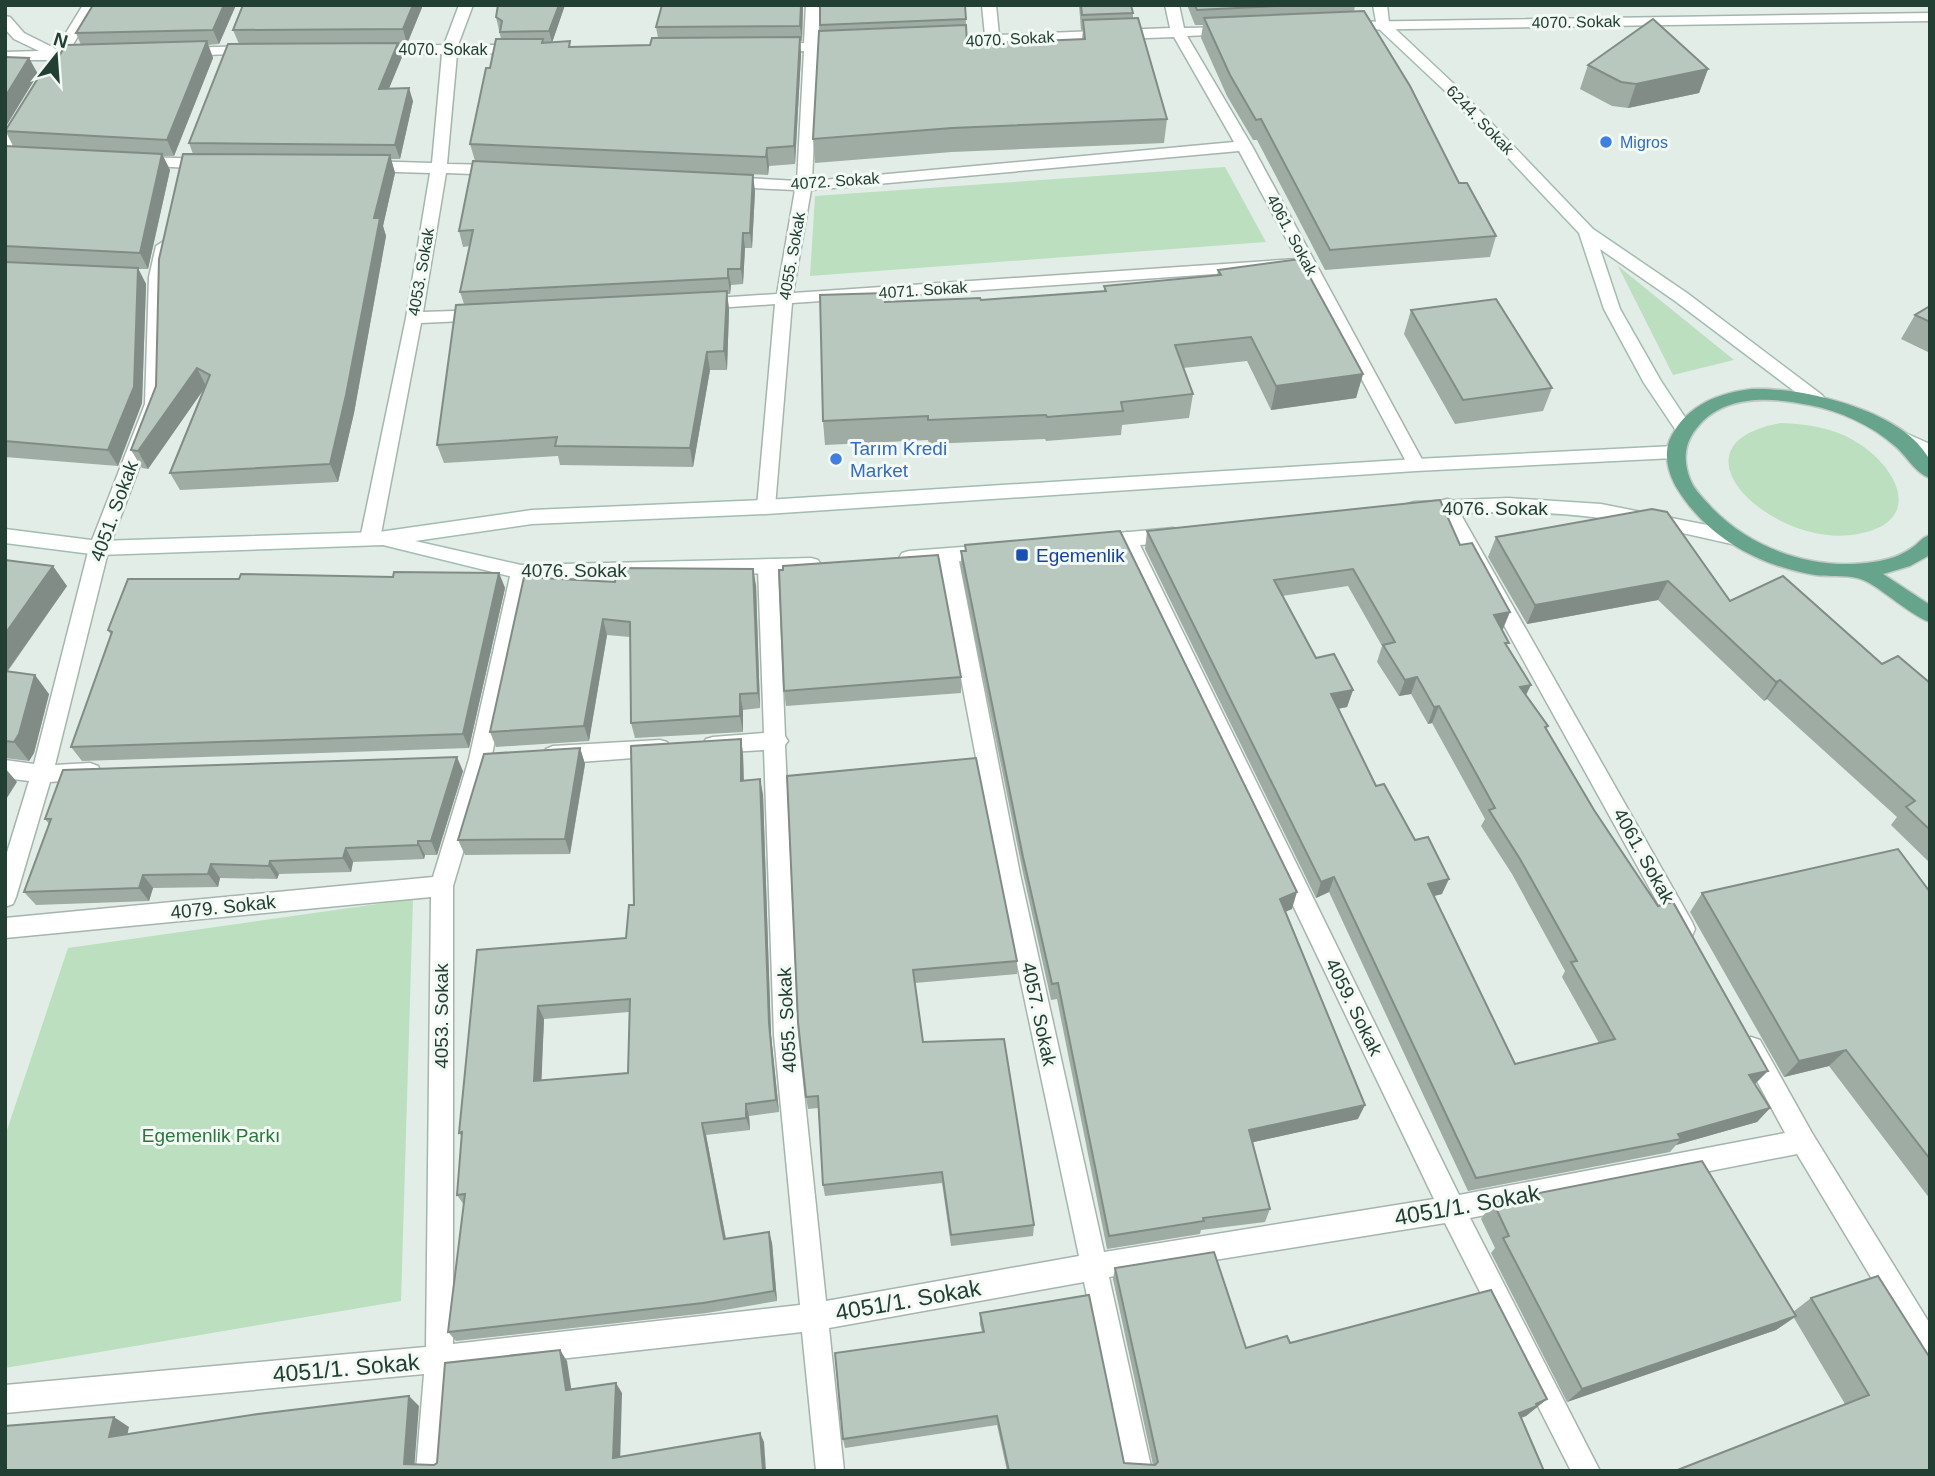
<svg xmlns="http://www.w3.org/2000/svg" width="1935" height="1476" font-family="Arial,sans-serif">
<rect width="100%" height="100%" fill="#e2ede7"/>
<g fill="#bbdfbf">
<polygon points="1225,167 1266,242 810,276 815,196"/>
<polygon points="1618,266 1734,360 1673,375"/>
<path d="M1781,423C1806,424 1830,427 1853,440C1895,463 1928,521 1858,534C1773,550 1661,444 1781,423Z"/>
<polygon points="413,899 401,1301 5,1368 5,1136 68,948"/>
</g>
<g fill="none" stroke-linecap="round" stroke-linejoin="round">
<defs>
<g id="street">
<polygon points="83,5 97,5 69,51 92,52 92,58 63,60 59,66 54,67 47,63 49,60 5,60 5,52 39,51 14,39 5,29 5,16 10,17 24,33 56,49"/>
<polygon points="459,5 473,5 458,45 521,45 528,49 521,53 457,54 447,164 500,165 508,170 500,175 446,173 423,312 484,310 492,315 484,320 421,323 380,539 377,544 363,544 360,539 406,318 430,173 364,171 356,166 364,161 432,163 442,54 371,54 364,50 371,46 444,45"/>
<path d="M806,5H820L818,43L847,42L854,46L847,50L818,51L812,181L1234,142L1174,37L938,46L931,42L938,38L985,36L982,5H996L999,35L1170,28L1165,5H1179L1184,28L1236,27V33L1231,34L1187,36L1252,146L1425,465L1422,469H1410L1302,268L792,303L775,507L773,512H759L757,507L775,304L701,309L693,304L701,299L777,294L795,190L728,187L720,182L728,177L797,181L804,51L774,52L767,48L774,44L804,43ZM1239,151L1297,259L793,293L811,190Z"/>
<polygon points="1930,13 1930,21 1344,30 1337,26 1344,22"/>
<polygon points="252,46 259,50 257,53 182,56 175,52 182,48"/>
<polygon points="24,111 31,115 10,149 5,150 5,133 19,112"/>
<polygon points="140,157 209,159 217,164 209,169 135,165 132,162 135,159"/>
<polygon points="164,241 172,246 165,277 163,404 109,548 55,765 90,763 98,766 101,772 98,778 50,782 16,897 13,904 5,907 5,859 29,781 5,778 5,760 34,764 89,548 145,404 149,277 156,246"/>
<polygon points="1447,499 1454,501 1456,506 1692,922 1695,929 1692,936 1684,939 1676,936 1438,506 1440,501"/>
<polygon points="1127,532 1134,534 1137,539 1459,1195 1785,1133 1739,1048 1742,1040 1751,1037 1760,1040 1812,1133 1930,1324 1930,1362 1920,1359 1797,1154 1470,1218 1600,1471 1571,1471 1445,1223 1109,1277 1152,1471 1124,1471 1084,1282 829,1328 844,1471 816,1471 802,1332 452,1371 444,1471 416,1471 424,1374 5,1413 5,1385 426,1347 431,897 5,938 5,918 433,877 469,759 511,572 514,567 528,567 531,572 491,759 453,886 453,1344 800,1305 774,1035 764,750 713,753 706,751 702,745 706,739 713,737 764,733 758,568 761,563 775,563 778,568 785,736 788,741 785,745 798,1035 826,1301 1079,1256 998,874 938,556 941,551 955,551 958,556 1020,874 1104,1252 1434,1199 1117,539 1120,534"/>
<polygon points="660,740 667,742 671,748 667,754 660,756 553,764 546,761 542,755 546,749 553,746"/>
</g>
<g id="secondary">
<polygon points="1373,5 1387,5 1389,23 1455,85 1593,229 1687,293 1822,395 1825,399 1822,403 1810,403 1675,301 1600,249 1620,309 1661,381 1692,428 1689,432 1677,432 1644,383 1604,309 1579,233 1445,91 1377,27"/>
<polygon points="1894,428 1930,444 1930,458 1888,438 1885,434"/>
<polygon points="1674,446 1680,448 1683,452 1680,456 1674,458 1416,471 766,514 532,524 415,541 521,565 811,558 818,560 821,565 818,570 811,572 521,579 383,545 99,555 5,543 5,529 99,541 379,532 532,510 766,500 1416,459"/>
<path d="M1508,498L1601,504L1732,530L1739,532L1741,537L1739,542L1732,544C1689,535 1645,523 1601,518C1539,510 1476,511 1414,516L1407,514L1405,509L1407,504L1414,502Z"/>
<polygon points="1173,528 1180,530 1182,535 1180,540 1173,542 1097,549 1090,547 1087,542 1090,537 1097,535"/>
<polygon points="989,545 996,547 999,552 996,557 989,559 909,565 902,563 899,558 902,553 909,551"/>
</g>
<path id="primary" d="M1752,389C1802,387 1901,410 1928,457C1931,463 1930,472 1930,478C1916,474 1906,455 1895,446C1871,425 1840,411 1809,405C1771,397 1722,394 1696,429C1684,444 1683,461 1690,479C1694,490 1704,499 1712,508C1753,550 1815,571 1873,562C1888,560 1901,556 1913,547C1919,543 1922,537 1930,535L1928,556L1910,566L1883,574L1930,605V622C1908,615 1875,581 1857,578C1844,575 1829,577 1815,575C1760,566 1708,538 1678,490C1668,474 1662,452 1672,435C1689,404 1719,393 1752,389Z"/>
</defs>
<use href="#street" stroke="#a5b5ad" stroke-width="3"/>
<use href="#secondary" stroke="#a3bcb0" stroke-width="3"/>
<use href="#primary" stroke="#c1c9c6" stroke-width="3"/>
<use href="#street" fill="#fff" fill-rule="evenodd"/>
<use href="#secondary" fill="#fff" fill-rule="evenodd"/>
<use href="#primary" fill="#66a48b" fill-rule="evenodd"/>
</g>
<g fill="#9eaca4" fill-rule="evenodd">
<polygon points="236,5 219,44 208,45 213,58 174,156 163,156 170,170 148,269 138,269 146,284 142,403 118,466 5,457 5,146 13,146 5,130 57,59 81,45 76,33"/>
<polygon points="423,5 407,44 398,44 402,57 389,88 413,101 400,159 391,159 395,173 383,226 386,236 354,413 338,482 180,490 170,473 206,386 148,469 142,468 131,450 156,386 193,154 189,143 239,44 233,30"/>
<polygon points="498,5 565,5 552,42 571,47 650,45 658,38 656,27 662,5 803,5 802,41 800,41 801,55 795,164 769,166 768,175 647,170 755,191 752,248 745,248 743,284 731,285 730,294 727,294 729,310 727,370 710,370 693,467 560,465 558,456 444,463 437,445 464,304 460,292 470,246 463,247 459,231 475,161 470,144 490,68 501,39 496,17"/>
<polygon points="965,5 967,44 1082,39 1083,30 1081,30 1079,5 1131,5 1133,13 1133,18 1167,119 1164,143 952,152 815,163 813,139 820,25"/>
<polygon points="1187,5 1355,5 1354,12 1459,183 1496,236 1490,257 1325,270 1257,140 1253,140 1227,96 1201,38 1203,25 1195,25"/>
<polygon points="1588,65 1708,69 1699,93 1628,108 1612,106 1580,89"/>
<polygon points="1218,270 1363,374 1356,398 1271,410 1247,361 1183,368 1193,394 1189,418 1122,425 1121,435 1046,441 1045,439 929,444 928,440 825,445 823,421 885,302 981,300 1104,291 1104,286 1217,276"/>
<polygon points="1930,306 1930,353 1901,339 1915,315"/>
<polygon points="1411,310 1552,388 1543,411 1455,424 1404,334"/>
<polygon points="1652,509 1730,601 1930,683 1930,863 1891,825 1897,817 1767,699 1764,701 1658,600 1527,624 1488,557 1496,537"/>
<path d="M1147,531L1460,545L1503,629H1502L1507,648L1526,695L1548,726L1546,730L1755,1084L1770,1108L1757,1122L1676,1145L1670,1152L1468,1191L1329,892L1316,898L1145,549ZM1348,586L1382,646L1377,662L1399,696L1411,694L1428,724L1432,723L1485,819L1481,826L1512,874L1565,971L1562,977L1599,1043L1515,1064L1434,896L1442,894L1376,786L1338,709L1347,707L1353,690L1316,658L1282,596Z"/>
<polygon points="965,545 1292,909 1285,911 1358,1119 1253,1142 1270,1209 1265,1222 1201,1230 1200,1234 1107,1249 1057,999 1051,1000 1023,873 961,569 961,551 965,551"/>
<polygon points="5,560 67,586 8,671 49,694 34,753 29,761 5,758"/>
<polygon points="783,570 961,677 961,693 786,706 784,691"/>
<polygon points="499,573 505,588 469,748 82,761 71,747 111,635 108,630 239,579 393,577"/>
<polygon points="615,582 756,585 760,708 743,710 743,732 635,738 631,723 630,637 607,635 589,741 496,747 490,732"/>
<path d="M741,739L743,754L744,781L763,794L771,1035L779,1112L749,1116L750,1130L706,1135L726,1239L769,1232L772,1243L777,1301L707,1313L456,1341L448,1332L464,1205L457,1195L462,1137L459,1133L477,950L626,938L634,905ZM629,1012L628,1073L541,1080L544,1019Z"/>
<polygon points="580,748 585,764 570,854 465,855 458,840"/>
<polygon points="463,771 437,855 425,855 424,859 353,862 351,872 279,874 277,879 220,878 218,887 153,888 149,901 36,905 24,892 49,824 45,819"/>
<polygon points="787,776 1017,961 1017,974 915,983 923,1042 1034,1225 1033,1236 951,1246 942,1183 825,1196 823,1185 818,1108 808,1109 806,1097"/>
<polygon points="1930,892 1930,1199 1829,1066 1784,1077 1690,912 1702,893"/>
<polygon points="1493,1202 1793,1312 1811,1298 1930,1471 1845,1404 1794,1318 1776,1330 1567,1402 1491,1253 1495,1248 1481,1219"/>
<polygon points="1115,1268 1246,1348 1290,1343 1547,1399 1526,1416 1521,1418 1544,1471 1007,1471 997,1425 845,1448 843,1439 982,1332 980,1324 980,1313 1124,1463 1153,1465 1113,1279"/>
</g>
<g fill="#818c86">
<polygon points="224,5 236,5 219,44 213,30"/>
<polygon points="413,5 423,5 407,44 403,29"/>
<polygon points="559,5 565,5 552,43 549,31"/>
<polygon points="801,5 803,5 802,41 800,26"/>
<polygon points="800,37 801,55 795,164 794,146"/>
<polygon points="207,41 213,58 174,156 167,140"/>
<polygon points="398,43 402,57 383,103 379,89"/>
<polygon points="29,58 38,74 5,128 5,97"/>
<polygon points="1708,69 1699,93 1628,108 1636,84"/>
<polygon points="409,88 413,101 400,159 395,145"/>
<polygon points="767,148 769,166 768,175 766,157"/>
<polygon points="162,154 170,170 148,269 140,253"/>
<polygon points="390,155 395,173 383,226 386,236 354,413 338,482 330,464 374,218"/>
<polygon points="753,175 755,191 752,248 750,233"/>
<polygon points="743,233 745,248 743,284 741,269"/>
<polygon points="138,268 146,284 142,403 118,466 108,450"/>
<polygon points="728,269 731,285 730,294 728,278"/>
<polygon points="727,291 729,310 727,370 724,351"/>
<polygon points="707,352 710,370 693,467 690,448"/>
<polygon points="197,368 206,386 148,469 138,451"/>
<polygon points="1363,374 1356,398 1271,410 1276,386"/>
<polygon points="53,566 67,586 5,674 5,634"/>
<polygon points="753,569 756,585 760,708 758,693"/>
<polygon points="499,573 505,588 469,748 463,734"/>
<polygon points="1668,581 1658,600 1527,624 1535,605"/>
<polygon points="1510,612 1503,629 1487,632 1494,615"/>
<polygon points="603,619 607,635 589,741 584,726"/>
<polygon points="35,675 49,694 34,753 29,761 14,742"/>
<polygon points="1417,677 1411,694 1399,696 1405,680"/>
<polygon points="1780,680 1767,699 1764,701 1776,682"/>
<polygon points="1531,685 1523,701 1520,687"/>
<polygon points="1353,690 1347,707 1326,711 1331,694"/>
<polygon points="740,694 743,710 743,732 740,716"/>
<polygon points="1439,706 1432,723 1428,724 1434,707"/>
<polygon points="741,739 743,754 744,795 741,781"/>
<polygon points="580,748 585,764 570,854 565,839"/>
<polygon points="457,757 463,771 437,855 431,841"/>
<polygon points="5,768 17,782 5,801"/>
<polygon points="760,779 763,794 771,1035 779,1112 776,1100 769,1023"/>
<polygon points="418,841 425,855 424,859 418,845"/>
<polygon points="346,848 353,862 351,872 343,858"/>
<polygon points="270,861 279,874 277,879 269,866"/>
<polygon points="211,864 220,878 218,887 208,874"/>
<polygon points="143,875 153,888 149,901 139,888"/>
<polygon points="1334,877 1329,892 1316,898 1321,882"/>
<polygon points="1449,879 1442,894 1421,899 1428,884"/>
<polygon points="1297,892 1292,909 1276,916 1280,899"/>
<polygon points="538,1006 544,1019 541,1093 534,1081"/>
<polygon points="1846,1050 1829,1066 1784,1077 1799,1061"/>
<polygon points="1768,1071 1755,1084 1749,1075"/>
<polygon points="746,1104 749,1116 750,1130 746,1118"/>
<polygon points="1365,1105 1358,1119 1245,1144 1249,1130"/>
<polygon points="1770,1108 1757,1122 1676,1145 1681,1139 1678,1134"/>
<polygon points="702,1123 706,1135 728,1250 724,1239"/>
<polygon points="769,1232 772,1243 777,1301 774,1291"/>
<polygon points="1796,1316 1776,1330 1567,1402 1582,1389"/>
<polygon points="560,1350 567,1361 573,1400 566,1390"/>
<polygon points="616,1383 622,1393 620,1466 613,1458"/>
<polygon points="409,1396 419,1406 414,1471 404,1464"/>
<polygon points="1547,1399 1526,1416 1509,1422 1519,1413"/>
<polygon points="114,1417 129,1427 125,1446 109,1437"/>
<polygon points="760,1433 764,1442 766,1471 763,1471"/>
</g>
<g fill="#b8c8bf" stroke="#818c86" stroke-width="2" fill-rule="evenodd">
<polygon points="93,5 224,5 213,30 76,33"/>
<polygon points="243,5 413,5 403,29 233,30"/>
<polygon points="498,5 559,5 549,31 500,32 502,21 496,17"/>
<polygon points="662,5 801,5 800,26 656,27"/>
<polygon points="820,5 965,5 966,19 820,25"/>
<polygon points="1081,5 1131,5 1133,13 1082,15"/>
<polygon points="1195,5 1294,5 1197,10"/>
<polygon points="1364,11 1410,86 1459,183 1467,183 1496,236 1330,250 1261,119 1256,120 1230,75 1204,18"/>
<polygon points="1138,18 1167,119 952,128 813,139 819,31 966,25 967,44 1085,39 1083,20"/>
<polygon points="1653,19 1708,69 1636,84 1621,82 1588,65"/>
<polygon points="800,37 794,146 767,148 766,157 470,144 486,68 490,68 496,39 543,39 542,43 570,41 569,47 650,45 652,38"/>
<polygon points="207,41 167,140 5,131 50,59 57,59 66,45"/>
<polygon points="398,43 379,89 409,88 395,145 189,143 228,44"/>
<polygon points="5,57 29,58 5,97"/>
<polygon points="5,146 162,154 140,253 5,246"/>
<polygon points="183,154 390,155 374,218 380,218 346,395 330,464 170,473 210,375 197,368 138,451 131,450 156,386 159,259"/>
<polygon points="473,161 753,175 750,233 743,233 741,269 728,269 728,278 460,292 473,230 459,231"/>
<polygon points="1300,259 1363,374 1276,386 1251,337 1175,345 1193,394 1121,402 1123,411 1047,417 1046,415 928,420 928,416 823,421 820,295 885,293 885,302 980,298 981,300 1106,291 1104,286 1221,275 1218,270"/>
<polygon points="5,262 138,268 134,387 108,450 5,441"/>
<polygon points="727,291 724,351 707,352 690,448 555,446 557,437 437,445 456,305"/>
<polygon points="1496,299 1552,388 1463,400 1411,310"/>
<polygon points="1930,306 1930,322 1915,315"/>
<path d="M1440,500L1460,545L1472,543L1510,612L1494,615L1509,643H1505L1531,685L1520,687L1548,726L1545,727L1594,810L1658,906L1673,902L1768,1071L1749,1075L1770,1108L1678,1134L1681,1139L1476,1178L1334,877L1321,882L1147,531ZM1353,569L1395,642L1383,645L1405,680L1417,677L1434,707L1439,706L1495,808L1489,810L1520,859L1577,961L1571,962L1615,1039L1515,1064L1428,884L1449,879L1428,837L1415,840L1384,784L1376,786L1331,694L1353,690L1334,654L1316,658L1274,580Z"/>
<polygon points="1652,509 1667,512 1730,601 1783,576 1882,664 1898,656 1930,683 1930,830 1906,807 1915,801 1780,680 1776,682 1668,581 1535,605 1496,537"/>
<polygon points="1120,531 1297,892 1280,899 1365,1105 1249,1130 1270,1209 1203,1218 1204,1221 1109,1236 1058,983 1052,984 1023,857 961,551 966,551 965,545"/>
<polygon points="938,555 961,677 784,691 779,570 783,570 783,566"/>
<polygon points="5,560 53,566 5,634"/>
<polygon points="617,568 753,569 758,693 740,694 740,716 631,723 630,622 603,619 584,726 490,732 524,577 615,582"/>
<polygon points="394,572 499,573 463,734 71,747 112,632 108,630 128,579 239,579 241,574 393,577"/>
<polygon points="5,671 35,675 19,734 14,742 5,741"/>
<path d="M741,739V781L760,779L769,1023L776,1100L746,1104V1118L702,1123L724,1239L769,1232L774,1291L703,1303L448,1332L465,1194L457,1195L462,1132L459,1133L477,950L626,938L629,905H634L631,746ZM630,999L628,1073L534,1081L538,1006Z"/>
<polygon points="580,748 565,839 458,840 484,754"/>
<polygon points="457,757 431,841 418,841 418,845 346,848 343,858 270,861 269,866 211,864 208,874 143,875 139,888 24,892 51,819 45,819 63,770"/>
<polygon points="976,758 1017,961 913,970 923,1042 1004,1039 1034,1225 951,1235 942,1172 823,1185 818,1096 806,1097 798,1022 787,776"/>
<polygon points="1898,849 1930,892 1930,1159 1846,1050 1799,1061 1702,893"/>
<polygon points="1702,1161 1796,1316 1582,1389 1503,1238 1509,1236 1493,1202"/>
<polygon points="1214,1252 1246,1348 1287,1336 1290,1343 1491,1290 1547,1399 1536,1404 1537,1406 1519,1413 1544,1471 1009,1471 997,1416 843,1439 835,1353 984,1332 980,1313 1089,1295 1124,1463 1155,1465 1158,1462 1115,1268"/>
<polygon points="1878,1276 1930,1358 1930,1471 1675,1471 1869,1395 1811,1298"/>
<polygon points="560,1350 566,1390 616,1383 613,1458 760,1433 763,1471 5,1471 5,1426 114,1417 109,1437 258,1414 409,1396 404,1464 434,1465 437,1463 445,1363"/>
</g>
<g fill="#3f7fe0" stroke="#f3f9f5" stroke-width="2.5">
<circle cx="1606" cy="142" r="7"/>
<circle cx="836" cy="459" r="7"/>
</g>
<rect fill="#1a4fb4" stroke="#f3f9f5" stroke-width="2.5" x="1015" y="548" width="14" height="14" rx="3.5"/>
<g text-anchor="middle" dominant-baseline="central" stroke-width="6" stroke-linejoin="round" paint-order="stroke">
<g font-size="16" fill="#223f33" stroke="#f3f9f5">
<text transform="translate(1576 22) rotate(-1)">4070. Sokak</text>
<text transform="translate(1010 39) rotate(-3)">4070. Sokak</text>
<text x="443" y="49">4070. Sokak</text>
<text transform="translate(1480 120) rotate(46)">6244. Sokak</text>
<text transform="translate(835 181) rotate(-4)">4072. Sokak</text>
<text transform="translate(1292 235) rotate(62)">4061. Sokak</text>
<text transform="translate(792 256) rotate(-80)">4055. Sokak</text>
<text transform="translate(421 272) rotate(-80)">4053. Sokak</text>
<text transform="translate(923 290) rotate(-4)">4071. Sokak</text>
</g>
<g font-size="16" fill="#366cbe" stroke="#f3f9f5" text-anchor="start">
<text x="1620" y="142">Migros</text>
</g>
<g font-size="19" fill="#366cbe" stroke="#f3f9f5" text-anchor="start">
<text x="850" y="448">Tarım Kredi<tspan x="850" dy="22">Market</tspan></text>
</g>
<g font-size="19" fill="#223f33" stroke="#f3f9f5">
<text x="1495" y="508">4076. Sokak</text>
<text transform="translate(114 511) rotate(-70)">4051. Sokak</text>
<text x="574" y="570">4076. Sokak</text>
<text transform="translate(1644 856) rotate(61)">4061. Sokak</text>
<text transform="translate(223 907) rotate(-6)">4079. Sokak</text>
<text transform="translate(1354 1007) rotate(64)">4059. Sokak</text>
<text transform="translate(1039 1014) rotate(78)">4057. Sokak</text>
<text transform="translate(441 1016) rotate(-90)">4053. Sokak</text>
<text transform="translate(787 1020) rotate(-93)">4055. Sokak</text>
</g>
<g font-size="19" fill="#164399" stroke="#f3f9f5" text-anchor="start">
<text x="1036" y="555">Egemenlik</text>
</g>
<g font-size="19" fill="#2a773d" stroke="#f3f9f5">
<text x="211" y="1135">Egemenlik Parkı</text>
</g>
<g font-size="23" fill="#223f33" stroke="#f3f9f5">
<text transform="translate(1467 1205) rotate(-10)">4051/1. Sokak</text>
<text transform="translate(908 1300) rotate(-10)">4051/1. Sokak</text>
<text transform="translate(346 1368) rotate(-5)">4051/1. Sokak</text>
</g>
</g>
<rect width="1935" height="1476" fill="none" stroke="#223f33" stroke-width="14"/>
<g transform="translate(56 56) rotate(17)" stroke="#f3f9f5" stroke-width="5" paint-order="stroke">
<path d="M0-5L12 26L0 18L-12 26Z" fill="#223f33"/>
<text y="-10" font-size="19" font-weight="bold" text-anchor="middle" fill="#223f33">N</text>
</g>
</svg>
